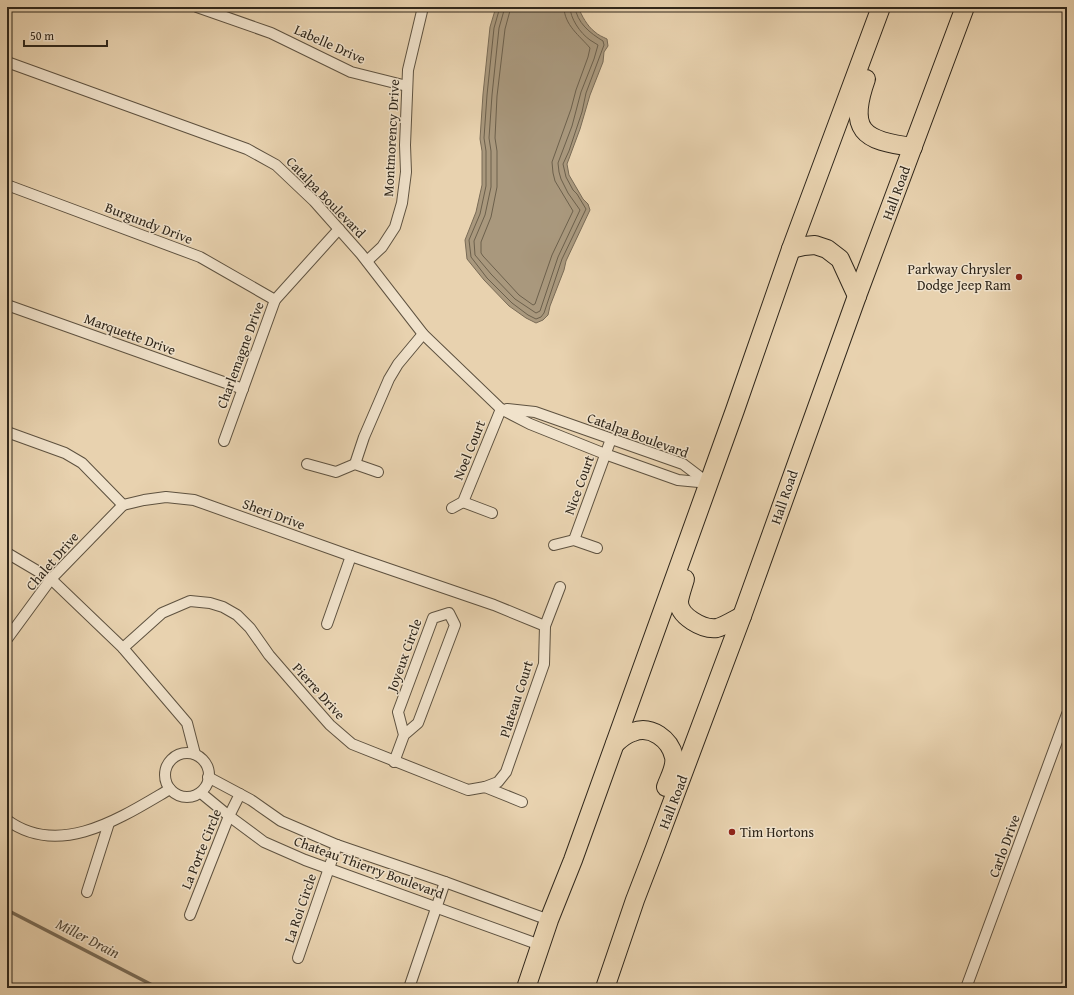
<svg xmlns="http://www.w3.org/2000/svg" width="1074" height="995" font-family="'Gentium Book Plus',serif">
<rect width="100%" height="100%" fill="#e8d2af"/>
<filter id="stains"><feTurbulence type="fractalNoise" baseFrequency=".005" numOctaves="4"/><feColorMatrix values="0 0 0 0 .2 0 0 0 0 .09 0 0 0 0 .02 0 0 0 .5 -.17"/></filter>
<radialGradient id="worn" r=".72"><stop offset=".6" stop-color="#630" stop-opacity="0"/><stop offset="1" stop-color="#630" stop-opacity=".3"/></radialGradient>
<path fill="#a9987d" stroke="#796b56" d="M496,7H578C582,16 587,26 595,32C598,35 603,37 607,39L608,46L604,52L603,62L590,95L580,129L567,164L569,175L583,199L588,204L590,210L566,261L564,270L550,306L548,315L543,320L536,323L526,318L509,306L484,280L467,259L465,240L476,212L482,185V151L480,139L483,94L490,27Z"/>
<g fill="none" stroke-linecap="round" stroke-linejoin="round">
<g stroke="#6c604c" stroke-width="1">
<path d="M500,7L494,28L487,95L484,138L486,151V186L480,214L469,240L471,257L487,278L512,303L528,315L536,319L541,317L544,313L562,259L586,209L577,194L573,190L566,177L563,164L569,151L582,112L586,93L604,45L603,41C590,33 577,23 575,7"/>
<path d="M505,7L499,28L492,95L489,138L491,151V187L485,215L474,241L475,255L491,274L515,299L536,313L540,311L558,257L580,210L568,193L561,179L559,172L558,163L572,126L581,92L594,59L598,45C595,43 593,42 590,40C580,33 570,18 570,7"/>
<path d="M511,7L505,29L497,96L495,138L497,151V187L491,217L481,242V253L483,256L519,295L533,305L535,304L552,255L573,211L555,181L553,173L552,162L571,109L576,90L588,57L590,48C580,36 564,25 564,7"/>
</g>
<polyline stroke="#796b56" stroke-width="3.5" points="7,910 158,988"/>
<defs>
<g id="street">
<polyline points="197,7 271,33 351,72 407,86"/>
<polyline points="7,62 247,149 276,165 314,201 361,254 423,334 501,409 530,424 605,454 678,480 709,483"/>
<polyline points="7,185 200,257 275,300"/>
<polyline points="367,261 382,247 395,227 402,203 406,172 405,145 408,70 423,7"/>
<polyline points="7,305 243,389"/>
<polyline points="507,409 535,412 683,464 708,483"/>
<polyline points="7,432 65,453 82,463 123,505"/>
<polyline points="224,441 275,300 339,229"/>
<polyline points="307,464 336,472 355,464 378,472"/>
<polyline points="355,464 364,437 389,379 398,364 423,334"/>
<polyline points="463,502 492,513"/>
<polyline points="123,505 144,500 166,497 194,500 351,556 494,605 545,626"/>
<polyline points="452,508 463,502 501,409"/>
<polyline points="574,540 611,439"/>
<polyline points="554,545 574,540 597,548"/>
<polyline points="7,553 51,579 123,648 187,723 195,754"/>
<polyline points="327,624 351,556"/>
<polyline points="7,639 51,579 123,505"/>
<polyline points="123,648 162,613 190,601 210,603 223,607 237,615 250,628 269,655 308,700 330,725 352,744 468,790 485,787 522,802"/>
<circle cx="187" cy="775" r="22"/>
<polyline points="394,762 404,735 418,723 455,625 449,613 433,618 398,712 404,735"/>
<polyline points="208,777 251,800 281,821 337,845 445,882 549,920"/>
<polyline points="485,787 498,782 506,772 544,664 545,626 560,587"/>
<polyline points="201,793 229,816 264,842 305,860 540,945"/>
<path d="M7,820C60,859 122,817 170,789"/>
<polyline points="87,892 109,823"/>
<polyline points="190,915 229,816 240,794"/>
<polyline points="298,958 337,845"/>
<polyline points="409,988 445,882"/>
<polyline points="966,988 1067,714"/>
</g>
<g id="highway">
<path d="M866,79C848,130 862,141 913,147"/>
<polyline points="791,249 804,246 815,245 827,249 840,259 857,296"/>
<path d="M685,579C683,586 680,594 679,601C678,616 703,630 717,628C723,627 736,619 742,616"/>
<path d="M615,744C621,738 626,734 633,732C651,725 670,739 674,757C676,767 669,778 666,787"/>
<polyline points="526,988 549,920 573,860 735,410 791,249 881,7"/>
<polyline points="605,988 635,900 655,848 742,616 857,296 965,7"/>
</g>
</defs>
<use href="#street" stroke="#5e5240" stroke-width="12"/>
<use href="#highway" stroke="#30271b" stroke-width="20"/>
<use href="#street" stroke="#f0e2cb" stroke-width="10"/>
<use href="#highway" stroke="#e8d2af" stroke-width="18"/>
</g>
<g fill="#8f2418" stroke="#f0e2cb" stroke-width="1.5">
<circle cx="1019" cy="277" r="4"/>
<circle cx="732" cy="832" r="4"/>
</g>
<g text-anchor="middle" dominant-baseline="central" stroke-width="3" stroke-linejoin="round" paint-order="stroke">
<g font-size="14" fill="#30271b" stroke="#f0e2cb">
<text transform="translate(330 44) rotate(24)">Labelle Drive</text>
<text transform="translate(391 138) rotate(-87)">Montmorency Drive</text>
<text transform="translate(896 193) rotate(-70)">Hall Road</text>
<text transform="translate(326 197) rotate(46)">Catalpa Boulevard</text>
<text transform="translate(149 223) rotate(21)">Burgundy Drive</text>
<text transform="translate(130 334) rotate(20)">Marquette Drive</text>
<text transform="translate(240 355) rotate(-70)">Charlemagne Drive</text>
<text transform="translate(638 435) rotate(20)">Catalpa Boulevard</text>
<text transform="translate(469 450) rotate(-68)">Noel Court</text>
<text transform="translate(579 485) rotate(-70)">Nice Court</text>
<text transform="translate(784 497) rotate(-71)">Hall Road</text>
<text transform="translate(274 514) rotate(20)">Sheri Drive</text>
<text transform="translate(52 561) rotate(-49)">Chalet Drive</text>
<text transform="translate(404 655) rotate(-70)">Joyeux Circle</text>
<text transform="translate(319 691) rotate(48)">Pierre Drive</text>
<text transform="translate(516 699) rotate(-72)">Plateau Court</text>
<text transform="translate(673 802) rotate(-69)">Hall Road</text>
<text transform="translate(1004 846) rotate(-70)">Carlo Drive</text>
<text transform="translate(201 849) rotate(-68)">La Porte Circle</text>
<text transform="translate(369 867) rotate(20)">Chateau Thierry Boulevard</text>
<text transform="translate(300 908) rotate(-71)">La Roi Circle</text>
</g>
<g font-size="14" fill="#30271b" stroke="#f0e2cb" text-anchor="end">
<text x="1011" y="269">Parkway Chrysler<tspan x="1011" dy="16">Dodge Jeep Ram</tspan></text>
<text x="740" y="832" text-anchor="start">Tim Hortons</text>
</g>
<g font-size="15" font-style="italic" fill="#544938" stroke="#f0e2cb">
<text transform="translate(88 938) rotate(27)">Miller Drain</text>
</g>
</g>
<rect width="1074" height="995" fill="none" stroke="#e8d2af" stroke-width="24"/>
<rect x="8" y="8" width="1058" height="979" fill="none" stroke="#30271b" stroke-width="2"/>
<rect x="12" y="12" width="1050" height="971" fill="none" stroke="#30271b"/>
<path d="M24 40v6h83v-6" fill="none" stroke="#30271b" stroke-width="2"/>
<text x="30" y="40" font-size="12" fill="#30271b" stroke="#f0e2cb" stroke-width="3" paint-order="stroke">50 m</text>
<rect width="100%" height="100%" filter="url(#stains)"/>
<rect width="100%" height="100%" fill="url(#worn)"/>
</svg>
